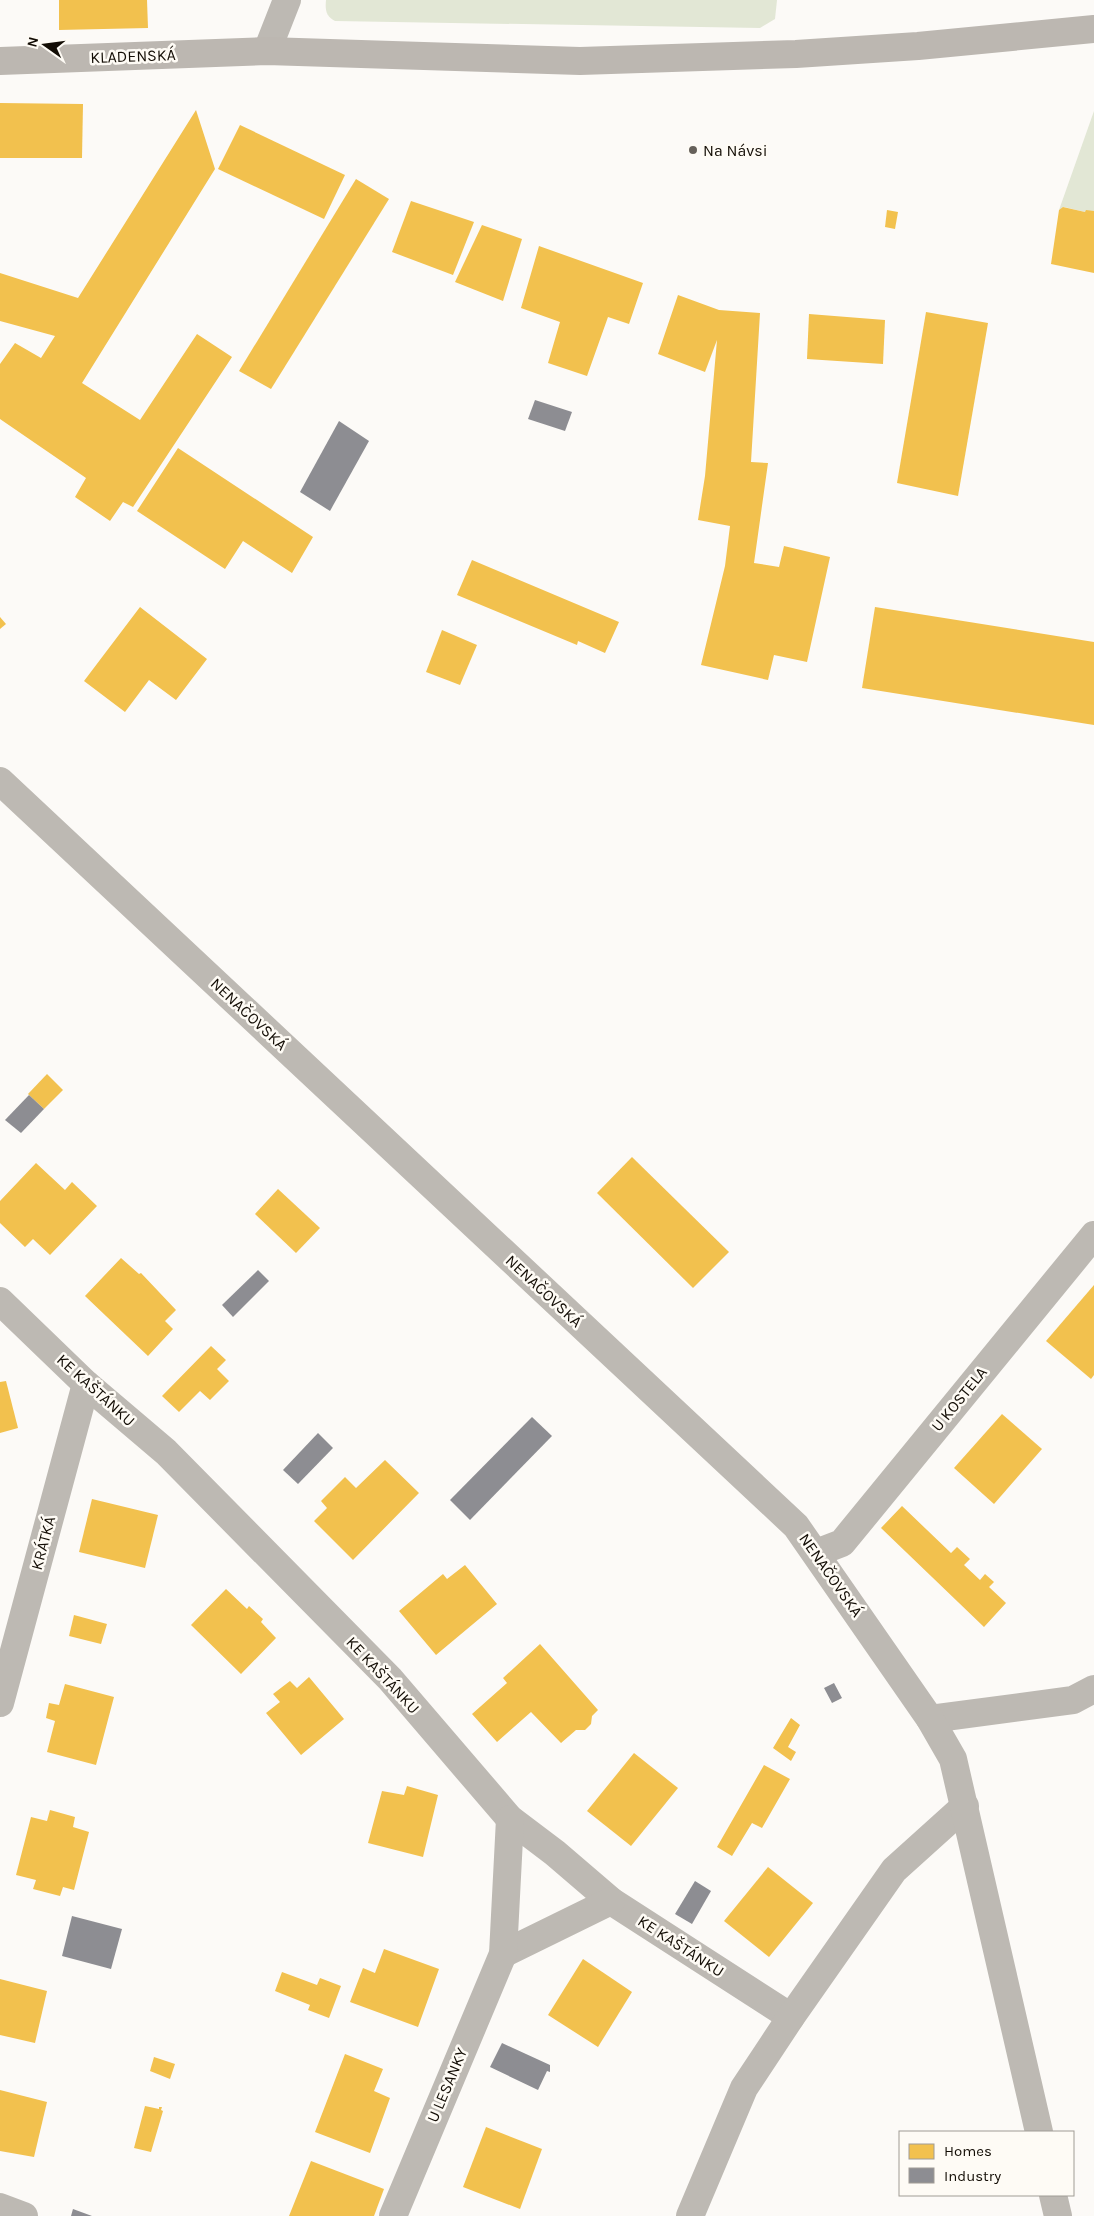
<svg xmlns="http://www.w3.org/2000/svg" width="1094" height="2216" font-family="Karla,sans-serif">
<rect width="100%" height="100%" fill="#fcfaf7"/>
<g fill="#e2e7d5">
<path d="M326,0H777L775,19L760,28L335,21C326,16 325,10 326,0Z"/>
<polygon points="1094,111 1094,211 1085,212 1064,207 1059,210"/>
</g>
<g fill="#f2c14e">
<polygon points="59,0 147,0 148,28 59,30"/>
<polygon points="0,103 83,104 82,158 0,158"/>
<polygon points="196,110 215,169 82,383 140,420 197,334 232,357 133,507 123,502 110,521 75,497 86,478 0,419 0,364 15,343 41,358 55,336 0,321 0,273 78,298"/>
<polygon points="240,125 345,175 324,219 218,169"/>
<polygon points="356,179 389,199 271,389 239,371"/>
<polygon points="411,201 474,222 453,275 392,252"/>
<polygon points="1063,207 1085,212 1086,210 1094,211 1094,273 1051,264 1059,210"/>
<polygon points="887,210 898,212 895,229 885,227"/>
<polygon points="482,225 522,239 503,301 455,282"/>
<polygon points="539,246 643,283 629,324 608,317 587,376 548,363 560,322 521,308"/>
<polygon points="678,295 719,310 760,313 751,462 768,463 754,563 779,567 784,546 830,557 807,662 774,655 768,680 701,665 725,566 730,526 698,520 705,476 717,340 705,372 658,354"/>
<polygon points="926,312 988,323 958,496 897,483"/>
<polygon points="809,314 885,320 883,364 807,359"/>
<polygon points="178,448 313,537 292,573 243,541 225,569 137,511"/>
<polygon points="472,560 619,622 605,653 578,641 577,645 457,595"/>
<polygon points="140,607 207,659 176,700 149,680 125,712 84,681"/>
<polygon points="875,607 1094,642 1094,725 862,688"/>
<polygon points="0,617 6,624 0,629"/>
<polygon points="442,630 477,645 460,685 426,672"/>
<polygon points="47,1074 63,1090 44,1109 28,1094"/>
<polygon points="632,1157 729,1252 693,1288 597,1193"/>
<polygon points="36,1163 65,1190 72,1182 97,1206 50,1255 33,1239 25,1247 0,1223 0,1201"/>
<polygon points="278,1189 320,1228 296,1253 255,1214"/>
<polygon points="121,1258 139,1274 141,1273 176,1310 165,1321 173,1329 148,1356 85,1296"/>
<polygon points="1094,1285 1094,1375 1091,1379 1046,1341"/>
<polygon points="211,1346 226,1360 217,1369 229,1381 210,1400 200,1391 179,1412 162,1396"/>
<polygon points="6,1381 18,1428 0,1433 0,1382"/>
<polygon points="1002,1414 1042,1449 994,1504 954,1468"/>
<polygon points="385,1460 419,1493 353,1560 314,1521 327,1508 321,1501 345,1477 356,1488"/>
<polygon points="92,1499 158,1515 145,1568 79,1552"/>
<polygon points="902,1506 951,1553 957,1547 970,1559 964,1565 980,1580 985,1574 994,1582 989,1587 1006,1603 984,1627 881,1528"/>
<polygon points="465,1565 497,1604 436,1655 399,1611 443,1574 447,1579"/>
<polygon points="226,1589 247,1609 249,1606 263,1619 261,1622 276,1638 241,1674 191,1625"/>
<polygon points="74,1615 107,1624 101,1644 69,1636"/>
<polygon points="540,1644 598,1710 592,1716 591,1724 585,1730 576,1730 561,1743 531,1712 497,1742 472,1714 507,1683 503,1678"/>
<polygon points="309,1677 344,1719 301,1755 266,1713 280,1702 273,1694 290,1681 297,1688"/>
<polygon points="65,1684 114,1697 96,1765 47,1752 55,1721 46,1718 49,1703 59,1705"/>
<polygon points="791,1718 800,1725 788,1747 796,1752 791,1761 773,1748"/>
<polygon points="634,1753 678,1788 631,1846 587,1811"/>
<polygon points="764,1765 790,1779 762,1828 752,1823 732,1856 717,1847"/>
<polygon points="407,1786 438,1795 423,1857 368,1843 382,1791 404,1795"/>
<polygon points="50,1810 75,1817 73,1827 89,1832 74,1890 63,1887 60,1896 33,1889 36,1880 16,1875 31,1817 47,1821"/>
<polygon points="768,1867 813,1903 769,1957 724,1921"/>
<polygon points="384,1949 439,1969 418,2027 350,2002 363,1968 375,1973"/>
<polygon points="583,1959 632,1992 598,2047 548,2015"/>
<polygon points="282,1972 317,1985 320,1978 341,1986 329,2018 308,2010 310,2005 275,1991"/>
<polygon points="0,1979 47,1991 35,2043 0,2035"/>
<polygon points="345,2054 383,2069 374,2091 390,2098 370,2153 315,2132"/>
<polygon points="154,2057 175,2064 170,2079 150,2071"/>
<polygon points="0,2090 47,2102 34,2157 0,2151"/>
<polygon points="145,2106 159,2109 159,2107 162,2107 161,2110 163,2111 151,2152 134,2148"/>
<polygon points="486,2127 542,2149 520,2209 463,2187"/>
<polygon points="311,2161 384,2189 374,2216 289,2216"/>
</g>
<g fill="#8d8d92">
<polygon points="535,400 572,412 565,431 528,419"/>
<polygon points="339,421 369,441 330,511 300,492"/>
<polygon points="29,1095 44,1109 21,1133 5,1120"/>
<polygon points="258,1270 269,1281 233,1317 222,1305"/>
<polygon points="532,1417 552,1436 470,1520 450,1500"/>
<polygon points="318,1433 333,1448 298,1484 283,1470"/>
<polygon points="834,1683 842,1698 832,1703 824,1688"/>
<polygon points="695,1881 711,1891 692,1924 675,1914"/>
<polygon points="72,1916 122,1929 111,1969 62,1956"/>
<polygon points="502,2043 550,2065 550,2072 547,2071 538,2090 490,2067"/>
<polygon points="73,2209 92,2216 71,2216"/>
</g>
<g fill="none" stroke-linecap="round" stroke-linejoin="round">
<g stroke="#bdb9b3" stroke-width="28">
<polyline points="0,1301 86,1384 166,1452 390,1679 510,1819 555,1853 611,1901 791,2017"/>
<polyline points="816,1553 842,1543 1094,1235"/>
<polyline points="0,1703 86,1384"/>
<polyline points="930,1719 1073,1700 1094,1689"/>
<polyline points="503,1954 611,1901"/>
<polyline points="0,2207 24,2216"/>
<polyline points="393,2216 503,1954 510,1819"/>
<polyline points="690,2216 744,2088 791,2017 894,1870 965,1806"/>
</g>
<g stroke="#bdb9b3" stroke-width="28">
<polyline points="267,51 287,0"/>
<polyline points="0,781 796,1526 930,1719 953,1759 1039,2132"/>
<polyline points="1053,2195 1058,2216"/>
</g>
<polyline stroke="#bcb7b1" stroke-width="28" points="0,61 267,51 580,61 796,54 918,46 1094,29"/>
</g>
<circle fill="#65605a" stroke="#fefbf5" stroke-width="2" cx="693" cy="150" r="5"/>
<g text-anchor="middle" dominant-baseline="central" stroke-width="5" stroke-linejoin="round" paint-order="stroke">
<g font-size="16" fill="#130d05" stroke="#fefbf5">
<text transform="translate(133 56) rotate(-2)">KLADENSKÁ</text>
<text transform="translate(249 1014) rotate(43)">NENAČOVSKÁ</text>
<text transform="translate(544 1291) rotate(43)">NENAČOVSKÁ</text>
<text transform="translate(96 1390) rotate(42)">KE KAŠTÁNKU</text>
<text transform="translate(959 1399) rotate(-51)">U KOSTELA</text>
<text transform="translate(43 1543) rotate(-75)">KRÁTKÁ</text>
<text transform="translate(831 1575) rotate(55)">NENAČOVSKÁ</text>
<text transform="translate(383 1675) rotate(47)">KE KAŠTÁNKU</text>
<text transform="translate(681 1946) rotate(33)">KE KAŠTÁNKU</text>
<text transform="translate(447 2085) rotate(-67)">U LESANKY</text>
</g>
<g font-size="16" fill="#130d05" stroke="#fefbf5" text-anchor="start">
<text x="703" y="150">Na Návsi</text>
</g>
</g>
<rect x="899" y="2131" width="175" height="65" fill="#fefbf5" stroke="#a09c95"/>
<rect x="909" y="2144" width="25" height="15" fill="#f2c14e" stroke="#a09c95"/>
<text x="944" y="2156" font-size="15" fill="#130d05">Homes</text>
<rect x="909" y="2168" width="25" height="15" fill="#8d8d92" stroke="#a09c95"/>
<text x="944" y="2181" font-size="15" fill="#130d05">Industry</text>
<g transform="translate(45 45) rotate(284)" stroke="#fefbf5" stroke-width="4" paint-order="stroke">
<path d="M0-4L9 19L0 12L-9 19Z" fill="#130d05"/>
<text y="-8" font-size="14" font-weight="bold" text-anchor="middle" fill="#130d05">N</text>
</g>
</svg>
